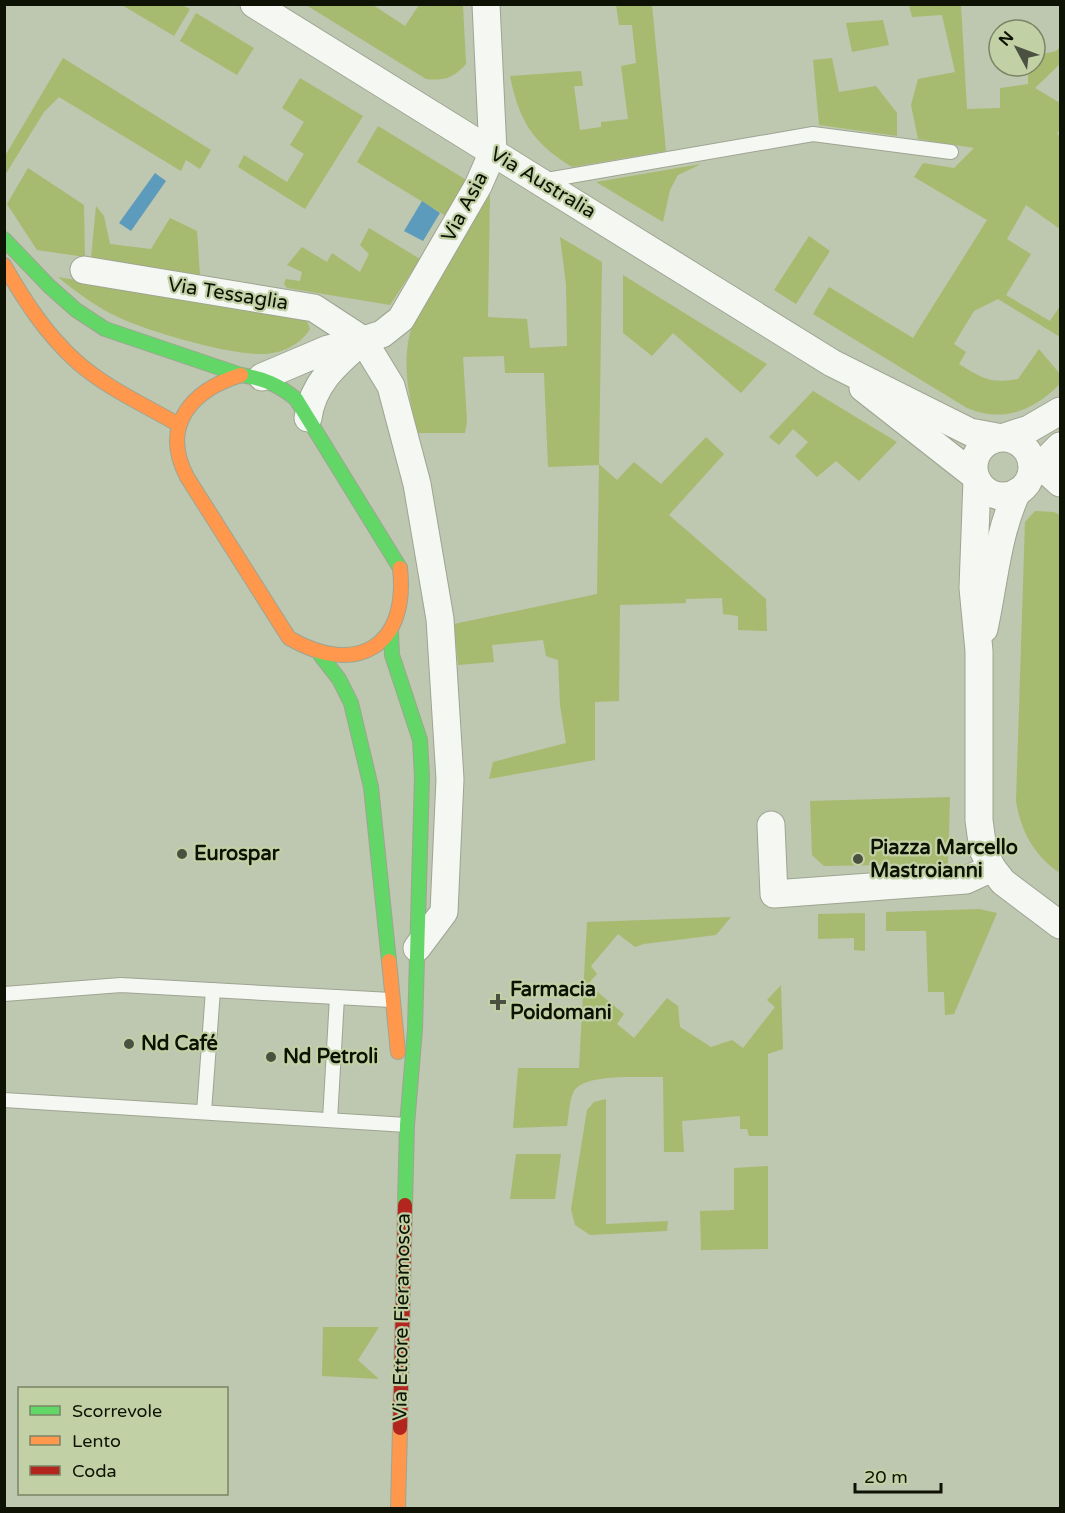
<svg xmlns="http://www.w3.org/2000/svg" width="1065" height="1513" font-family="'Varela Round',sans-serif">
<rect width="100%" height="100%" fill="#bec7af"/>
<g fill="#a6bb6f">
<polygon points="122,5 182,5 190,9 174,36"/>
<path d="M306,5H373L405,26L419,5H463L466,64C453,78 445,81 426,79Z"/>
<path d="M605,5H652L666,151L572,167C533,143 519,121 510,76L581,71L583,86H574L580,130L601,127V122L628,119L621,66L636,63L632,25H619L616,5Z"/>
<path d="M909,5H961L967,109L1000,108V88L1028,84V66H1035V56L1056,51L1060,47V64L1035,88L1060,103V128L1057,134L1060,136V229L1026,205L1007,239L1031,254L1006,295L1050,321L1060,306V337L998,299L974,311L954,344L966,352L959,364C982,378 990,384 1018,379L1039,349L1060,374V384C1033,411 1003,423 967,408L813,314L829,287L913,338L987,220L914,177L923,163L954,168L974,148L918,139L911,105L918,79L955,72L942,15L912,17Z"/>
<polygon points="196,13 254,48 237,75 180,41"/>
<polygon points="883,20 889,45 852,52 846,23"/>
<polygon points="63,58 211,150 200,169 186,160 181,171 59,97 44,112 5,175 5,156"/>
<polygon points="832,58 839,92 876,86 897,113 897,136 819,125 813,60"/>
<polygon points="300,78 363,116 305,209 238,167 244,155 287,182 304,154 290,145 304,122 282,108"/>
<polygon points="378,126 468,181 446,216 357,162"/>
<polygon points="701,164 678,175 670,190 663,222 596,182"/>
<polygon points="28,168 84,205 85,257 37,250 7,204"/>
<path d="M490,194L488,317L527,319L530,348L567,346L566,285L560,237L602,262L599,464L617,480L634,462L661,484L706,437L724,454L669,515L766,599L767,631L738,630V616L723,614L722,598L686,599V603L620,605L619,701L595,702V760L489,779L493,762L566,743L560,705L558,660L546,656L543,640L492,645L494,662L458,665L454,624L597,594L599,465L548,467L544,373H505L504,356L463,357L467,421L465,433H418C408,395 399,354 416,316Z"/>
<polygon points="96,206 104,216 110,244 151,249 170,218 197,231 200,275 91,258"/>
<polygon points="369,228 420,259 390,305 287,288 284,284 286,279 300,281 302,272 287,265 302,247 327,262 332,253 360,272 369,254 360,245"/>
<polygon points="809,236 830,251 796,304 774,290"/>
<polygon points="623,275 767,364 741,393 673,333 652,356 623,333"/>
<path d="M58,277L302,318L307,321L310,329C300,345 281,354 263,354C229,355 151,332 120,318C98,308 77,293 58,277Z"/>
<polygon points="813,391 897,442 859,481 836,461 817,477 795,456 808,442 793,429 779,445 769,437"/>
<path d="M1035,511L1054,512L1060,515V866L1058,872C1033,854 1021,831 1016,801L1025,522Z"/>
<polygon points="950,797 948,864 824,866 812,855 810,801"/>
<polygon points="979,909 997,913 954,1014 945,1015 944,992 928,992 926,931 886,931 886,912"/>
<polygon points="865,913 865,951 854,950 854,938 818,939 818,914"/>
<path d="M731,917L716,935L644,944L635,947L618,934L591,966L597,974L588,984L624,1014L617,1024L634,1038L667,998L678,1006L680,1027L711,1047L732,1040L743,1048L775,1007L767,1000L781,985L783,1049L768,1054V1136H749L747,1129H740V1116L682,1121L684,1152H664L663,1077C643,1078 581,1072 573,1093C569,1102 569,1116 567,1126L513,1128L518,1068H579L587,922Z"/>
<polygon points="606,1099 606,1224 668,1221 667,1231 590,1235 575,1225 571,1209 587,1110 594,1102"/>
<polygon points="516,1154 561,1154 555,1199 510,1199"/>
<polygon points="768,1166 768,1249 701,1250 700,1211 734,1210 734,1168"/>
<polygon points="323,1327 379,1327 358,1360 379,1379 322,1376"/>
</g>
<g fill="#5d9bbc">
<polygon points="155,173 166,181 131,231 119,223"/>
<polygon points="422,201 440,213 423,241 404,231"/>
</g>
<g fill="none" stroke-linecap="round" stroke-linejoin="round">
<defs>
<g id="lane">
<polyline points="541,181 813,134 951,152"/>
<polyline points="4,994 121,985 391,1000"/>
<polyline points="4,1100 407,1125"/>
<polyline points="204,1112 213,990"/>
<polyline points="330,1120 337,997"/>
</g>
<g id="street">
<polyline points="254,4 832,363 970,432 997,437"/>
<polyline points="84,270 314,308 363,340 391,386 417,484 440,619 450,779 444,912 417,948"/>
<polyline points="363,340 382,334 401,319 478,186 493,152 486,4"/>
<path d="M262,377L328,349L363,340C337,363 313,382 308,418"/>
<polyline points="863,388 975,476"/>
<polyline points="1004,437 1029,429 1060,411"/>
<circle cx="1003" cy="467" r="29"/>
<polyline points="1030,456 1060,483"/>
<polyline points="1031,475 1060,446"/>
<polyline points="977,480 973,588 979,651 979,820 983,850 992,868 1003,882 1060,925"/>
<path d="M984,629C994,583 997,535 1017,492"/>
<polyline points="771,825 774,894 966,880 992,868"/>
</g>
<g id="fast">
<path d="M4,239L49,286L76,310L105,329L241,375C263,378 279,385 296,399L400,568"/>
<polyline points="391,632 392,655 420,740 422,777 415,1029 407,1125 405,1205"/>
<polyline points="321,656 339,679 351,703 371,787 389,961"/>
</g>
<g id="slow">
<path d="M4,265C24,300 46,334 76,361C106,388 145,405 179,425"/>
<path d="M241,375C192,390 160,425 187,477L289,638C356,677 409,647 400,568"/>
<polyline points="389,961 398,1052"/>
<polyline points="398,1508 400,1428"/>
</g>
<polyline id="jam" points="400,1428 405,1205"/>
</defs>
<use href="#lane" stroke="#9ea592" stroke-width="16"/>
<use href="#street" stroke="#9ea592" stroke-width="29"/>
<use href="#fast" stroke="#9ea592" stroke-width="16"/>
<use href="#slow" stroke="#9ea592" stroke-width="16"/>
<use href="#jam" stroke="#9ea592" stroke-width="16"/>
<use href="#lane" stroke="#f5f7f3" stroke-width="14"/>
<use href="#street" stroke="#f5f7f3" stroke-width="27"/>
<use href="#fast" stroke="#63d668" stroke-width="14"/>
<use href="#slow" stroke="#ff974d" stroke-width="14"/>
<use href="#jam" stroke="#b3261e" stroke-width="14"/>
</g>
<g fill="#4b5140" stroke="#c2d1a5" stroke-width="2">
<circle cx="182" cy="854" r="6"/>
<circle cx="858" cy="859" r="6"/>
<path d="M495 993h6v6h6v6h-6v6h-6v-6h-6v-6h6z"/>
<circle cx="129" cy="1044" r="6"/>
<circle cx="271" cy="1057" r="6"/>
</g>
<g text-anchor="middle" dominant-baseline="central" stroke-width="4.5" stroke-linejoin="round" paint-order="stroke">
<g font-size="20" fill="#0d1204" stroke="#c2d1a5">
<text transform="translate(543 183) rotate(31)">Via Australia</text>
<text transform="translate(465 207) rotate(-62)">Via Asia</text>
<text transform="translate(228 294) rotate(9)">Via Tessaglia</text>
<text transform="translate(402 1317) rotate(-89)">Via Ettore Fieramosca</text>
</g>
<g font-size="20" font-weight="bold" fill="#0d1204" stroke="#c2d1a5" text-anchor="start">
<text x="870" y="848">Piazza Marcello<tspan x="870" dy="23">Mastroianni</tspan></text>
<text x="194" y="854">Eurospar</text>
<text x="510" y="990">Farmacia<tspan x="510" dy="23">Poidomani</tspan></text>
<text x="141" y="1044">Nd Café</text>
<text x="283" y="1057">Nd Petroli</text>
</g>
</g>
<rect width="1065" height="1513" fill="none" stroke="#0d1204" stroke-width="12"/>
<rect x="18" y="1387" width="210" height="108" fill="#c2d1a5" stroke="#7a8565" stroke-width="1.5"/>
<rect x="30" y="1406" width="30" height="9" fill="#63d668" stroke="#7a8565" stroke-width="1.5"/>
<text x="72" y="1417" font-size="18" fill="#0d1204">Scorrevole</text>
<rect x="30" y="1436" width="30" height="9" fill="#ff974d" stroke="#7a8565" stroke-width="1.5"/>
<text x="72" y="1447" font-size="18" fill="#0d1204">Lento</text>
<rect x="30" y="1466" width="30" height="9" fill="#b3261e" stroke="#7a8565" stroke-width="1.5"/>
<text x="72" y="1477" font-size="18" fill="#0d1204">Coda</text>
<g transform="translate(1017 48) rotate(311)"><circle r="28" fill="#c2d1a5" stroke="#7a8565" stroke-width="1.5"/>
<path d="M0-4.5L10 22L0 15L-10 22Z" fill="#4b5140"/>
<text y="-9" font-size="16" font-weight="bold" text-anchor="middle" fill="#0d1204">N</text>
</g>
<path d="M855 1483v9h86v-9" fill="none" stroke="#0d1204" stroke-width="3"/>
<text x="864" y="1483" font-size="18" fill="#0d1204" stroke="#c2d1a5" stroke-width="4.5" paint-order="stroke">20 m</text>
</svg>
